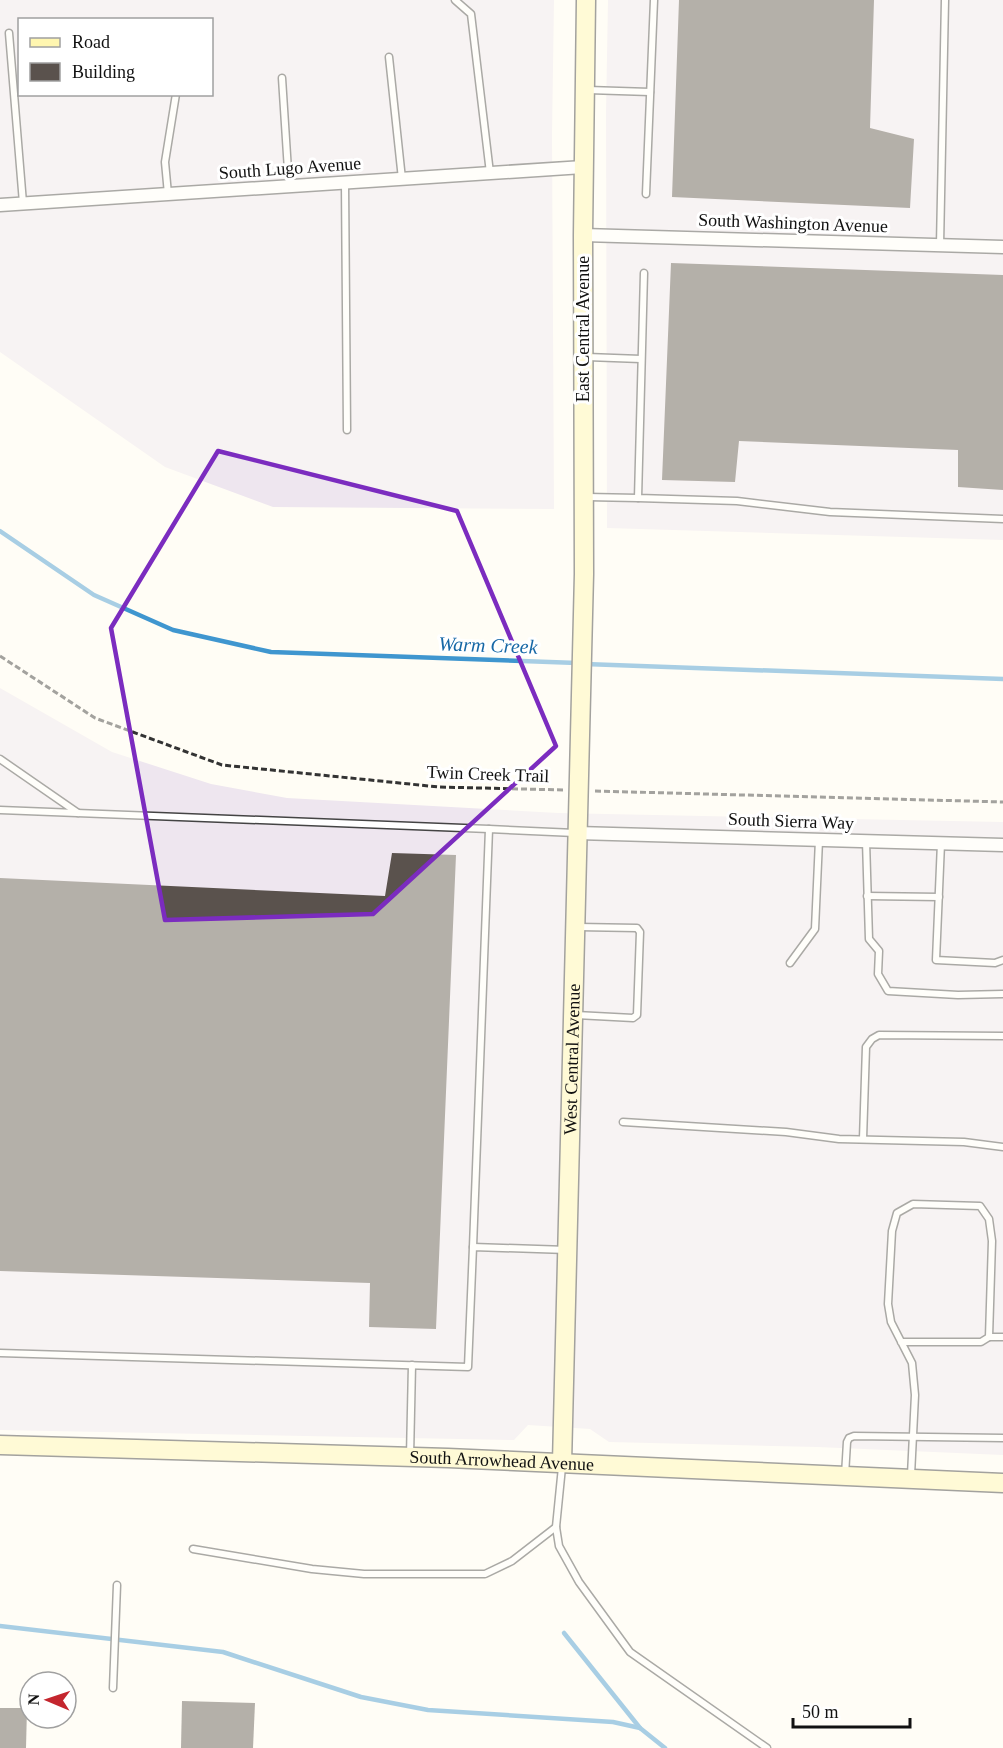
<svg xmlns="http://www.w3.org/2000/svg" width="1003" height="1748" font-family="'Times New Roman',serif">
<rect width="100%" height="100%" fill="#fffdf5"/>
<g fill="#eee6ef" fill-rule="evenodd">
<path d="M0,0H554L552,135L554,509L273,507L165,467L0,352ZM20,20H212V94H20Z"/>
<polygon points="608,0 1003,0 1003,540 607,528 606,112"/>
<polygon points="0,688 112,752 211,784 287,798 558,813 1003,822 1003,1455 817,1447 609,1442 590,1429 528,1425 514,1440 0,1430"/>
</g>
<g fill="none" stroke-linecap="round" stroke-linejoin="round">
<g stroke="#3f96cf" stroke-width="4.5">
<polyline points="0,531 94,595 173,630 271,652 577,663"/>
<polyline points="585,664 1003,679"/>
<polyline points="0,1626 223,1652 361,1697 428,1710 613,1722 640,1728 665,1748"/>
<polyline points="564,1633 640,1728"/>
</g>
</g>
<g fill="#5a524d">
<polygon points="679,0 874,0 870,128 914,139 910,208 672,197"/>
<polygon points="671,263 1003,275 1003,490 958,487 958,450 739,441 735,482 662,480"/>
<polygon points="392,853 456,855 436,1329 369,1327 370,1283 0,1271 0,878 385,896"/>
<polygon points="182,1701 255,1703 253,1748 181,1748"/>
<polygon points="0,1708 27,1708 26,1748 0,1748"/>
</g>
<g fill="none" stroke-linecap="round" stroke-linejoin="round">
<defs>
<g id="lane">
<polyline points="455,0 471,14 490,173"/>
<polyline points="9,33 23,203"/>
<polyline points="389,57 402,179"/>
<polyline points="282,78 289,186"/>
<polyline points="588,90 650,92"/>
<polyline points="345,183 347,430"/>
<polyline points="168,194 165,162 176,94"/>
<polyline points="646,194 654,0"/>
<polyline points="940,245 945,0"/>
<polyline points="644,273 638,498 737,501 830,512 1003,519"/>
<polyline points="587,357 641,359"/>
<polyline points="587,497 638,498"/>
<polyline points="0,759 78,813"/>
<polyline points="0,810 489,829"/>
<polyline points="866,841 869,939 879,951 878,974 888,991 958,995 1003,994"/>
<polyline points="941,843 936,960 995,963 1003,960"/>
<polyline points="867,896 939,897"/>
<polyline points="790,963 815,929 819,840"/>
<polyline points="576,1015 633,1018 637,1015 640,932 637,928 578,927"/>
<polyline points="623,1122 786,1132 839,1139 964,1142 1003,1147"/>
<polyline points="863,1139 866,1047 872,1039 879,1035 1003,1036"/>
<polyline points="473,1247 489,829 575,833"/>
<polyline points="989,1337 1003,1337"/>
<polyline points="901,1342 981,1342 989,1337 992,1241 989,1219 980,1206 913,1204 897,1213 892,1231 888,1304 891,1322 912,1363 915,1395 911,1475"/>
<polyline points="0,1353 468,1367 473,1247 567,1250"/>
<polyline points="410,1456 412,1365"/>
<polyline points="562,1467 556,1527 559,1546 579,1582 630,1652 767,1748"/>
<polyline points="845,1475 847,1442 849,1438 854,1436 1003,1438"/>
<polyline points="193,1549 312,1569 364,1574 485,1574 512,1561 556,1527"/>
<polyline points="113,1688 117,1585"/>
</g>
<g id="street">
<polyline points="0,205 583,167"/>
<polyline points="583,235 1003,247"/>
<polyline points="577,833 1003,845"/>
</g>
<g id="secondary">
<path id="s1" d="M0,1445L448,1458L1003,1483"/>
<path id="s2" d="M562,1463L584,574L583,235L586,0"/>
</g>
</defs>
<use href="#lane" stroke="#444" stroke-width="9"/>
<use href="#street" stroke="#444" stroke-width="15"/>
<use href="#secondary" stroke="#333" stroke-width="21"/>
<g stroke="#333" stroke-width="3" stroke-dasharray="6 3" stroke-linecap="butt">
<polyline points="0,656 95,718 222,765 439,787 564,790"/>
<polyline points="595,791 1003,802"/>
</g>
<use href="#lane" stroke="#fff" stroke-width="6"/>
<use href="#street" stroke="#fff" stroke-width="12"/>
<use href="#secondary" stroke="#fff6b0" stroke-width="18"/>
</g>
<path d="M0 0H1003V1748H0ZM218,451L457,511L556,746L373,914L165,920L111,628Z" fill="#fffdf5" fill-opacity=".55" fill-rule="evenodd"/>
<path fill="none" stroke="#7b2cbf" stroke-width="4.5" stroke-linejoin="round" d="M218,451L457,511L556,746L373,914L165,920L111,628Z"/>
<g text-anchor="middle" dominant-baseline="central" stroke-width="6" stroke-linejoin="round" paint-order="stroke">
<g font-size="18" fill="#111" stroke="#fff">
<text transform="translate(290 168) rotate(-4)">South Lugo Avenue</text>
<text transform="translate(793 223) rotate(2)">South Washington Avenue</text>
<text transform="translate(583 329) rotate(-90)">East Central Avenue</text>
<text transform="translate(488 774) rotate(2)">Twin Creek Trail</text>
<text transform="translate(791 821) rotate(2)">South Sierra Way</text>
<text stroke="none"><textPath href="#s2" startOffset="404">West Central Avenue</textPath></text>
<text stroke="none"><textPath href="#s1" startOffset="502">South Arrowhead Avenue</textPath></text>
</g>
<g font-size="20" font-style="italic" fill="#1768a6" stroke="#fff">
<text transform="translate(488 645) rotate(2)">Warm Creek</text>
</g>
</g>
<rect x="18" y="18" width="195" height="78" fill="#ffffff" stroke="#a0a0a0" stroke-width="1.5"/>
<rect x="30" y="38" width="30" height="9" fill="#fff6b0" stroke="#a0a0a0" stroke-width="1.5"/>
<text x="72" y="48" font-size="18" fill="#111111">Road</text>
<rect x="30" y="63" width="30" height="18" fill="#5a524d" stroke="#a0a0a0" stroke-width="1.5"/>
<text x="72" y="78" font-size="18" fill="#111111">Building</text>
<g transform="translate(48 1700) rotate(272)"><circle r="28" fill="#ffffff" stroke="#a0a0a0" stroke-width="1.5"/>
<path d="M0-4.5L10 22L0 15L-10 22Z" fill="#c4262e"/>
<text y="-9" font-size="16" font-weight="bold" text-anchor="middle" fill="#111111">N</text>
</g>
<path d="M793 1718v9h117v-9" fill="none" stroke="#111111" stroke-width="3"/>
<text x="802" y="1718" font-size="18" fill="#111111" stroke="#ffffff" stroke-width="4.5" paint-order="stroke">50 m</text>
</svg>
